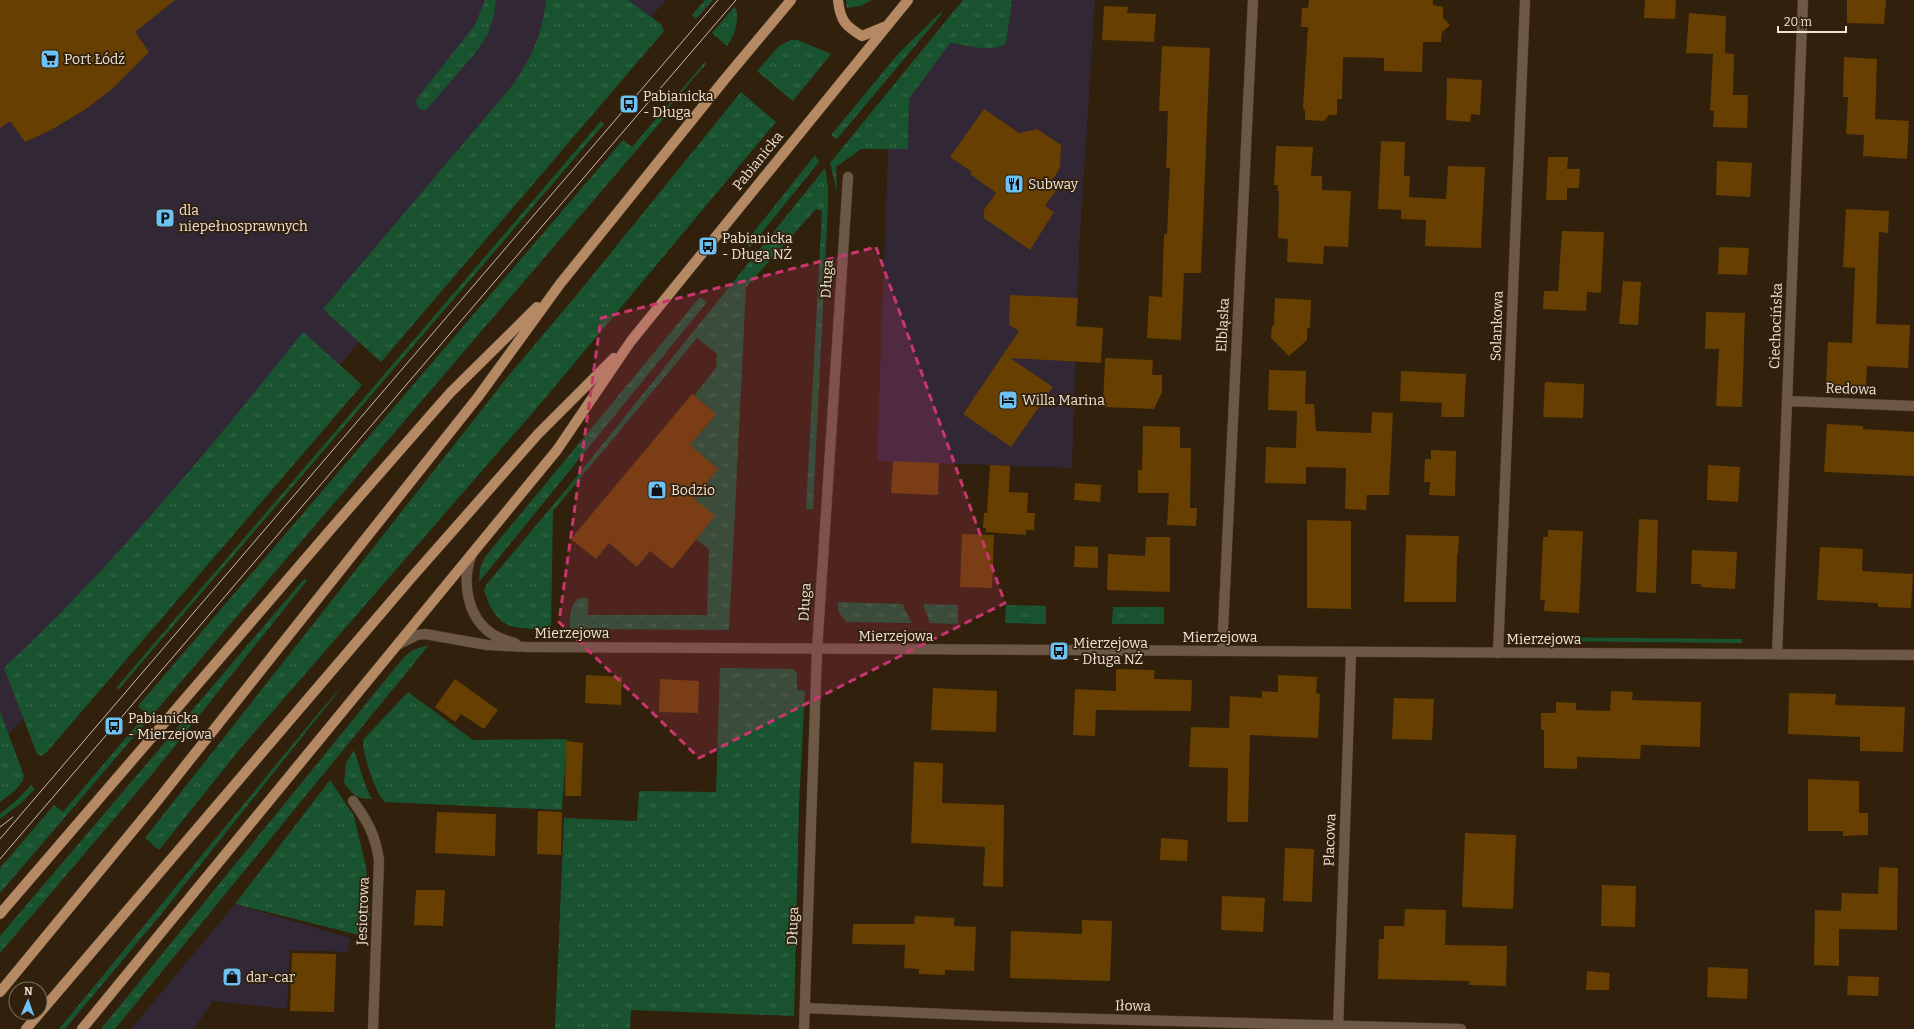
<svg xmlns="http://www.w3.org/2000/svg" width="1914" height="1029" font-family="Bitter,serif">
<defs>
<pattern id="grass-tufts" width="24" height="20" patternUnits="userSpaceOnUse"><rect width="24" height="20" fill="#19522f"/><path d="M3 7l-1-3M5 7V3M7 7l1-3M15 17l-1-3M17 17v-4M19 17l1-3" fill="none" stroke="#3b6b4c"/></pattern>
</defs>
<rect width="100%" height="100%" fill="#31200c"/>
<g fill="#322735">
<polygon points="0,0 666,0 0,744"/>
<polygon points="1011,0 1095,0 1079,252 1072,468 877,461 888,149 908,149 909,99 950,43 988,49"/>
<polygon points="235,904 350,938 348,952 290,950 287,1009 213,1001 194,1029 131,1029"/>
</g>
<g fill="url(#grass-tufts)">
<polygon points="485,0 496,0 494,15 488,34 476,52 426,110 421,110 417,106 416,100 475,25"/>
<path d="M546,0H628L661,24L664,31L381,362L323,309L512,86C532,57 542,35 546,0Z"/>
<polygon points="705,0 713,0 696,19 692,15"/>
<polygon points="846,0 872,0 860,6 847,8"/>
<path d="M963,0H1012L1006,44C989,53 968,45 950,43L909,99L908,149H861L836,167L837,192L830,163Z"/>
<path d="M735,6C740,21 735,34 727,46L712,33Z"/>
<polygon points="942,11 941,15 837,139 831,135 898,54"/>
<polygon points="791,40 798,40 831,54 793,101 757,71 779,46"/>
<polygon points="705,62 706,64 662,115 665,117 0,893 0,868 54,805 63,812 146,714 138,706 623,140 632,147"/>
<polygon points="741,92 776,122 541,403 239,750 159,850 145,838 509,375 575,297"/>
<polygon points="601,121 604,124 119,689 116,688"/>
<polygon points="815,155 819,162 750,247 745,243"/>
<path d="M825,168L828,187V205L813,509H806L822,211L816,209L746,287L729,630L570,629C569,619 571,591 588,599V615H707L709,549L696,539L715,516L694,499L718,469L690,445L716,414L694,396L716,368L717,354L697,338L553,511L551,629C513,629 497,631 484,590L486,585L569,486Z"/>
<polygon points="700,297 707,302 479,582 480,568 485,557"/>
<path d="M303,332L362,385L46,753L41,756L37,754L4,668C113,566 210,449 303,332Z"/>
<polygon points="304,579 307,580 305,583 154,772 0,953 0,936"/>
<polygon points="838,602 903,604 904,608 912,623 846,622 838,611"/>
<polygon points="923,604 958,605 958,624 930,623"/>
<polygon points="1006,605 1046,606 1046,624 1005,623"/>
<polygon points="1113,607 1164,607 1164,624 1112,624"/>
<polygon points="1529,637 1742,639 1742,643 1529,641"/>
<polygon points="429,645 115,1029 101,1029 404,657 413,650"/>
<polygon points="720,668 793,669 797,673 797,690 805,691 799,805 794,1016 631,1010 630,1029 555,1029 564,818 637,821 639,791 716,792"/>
<polygon points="345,683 162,913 65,1029 59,1029 321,710"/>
<path d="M408,692L473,740L567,739L562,810L385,802C374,791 363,755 363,740Z"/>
<path d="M0,711L24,776C22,787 8,796 0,802Z"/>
<path d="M354,750L366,787L372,799C356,799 354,795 344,783L346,763Z"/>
<polygon points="330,780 354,816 366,867 370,915 363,936 235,904"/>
<polygon points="31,785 35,789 21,803 0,819 0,814 18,799"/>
</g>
<g fill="#673f00">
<polygon points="0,0 175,0 135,32 149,52 112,89 86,109 51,130 25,142 10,121 0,128"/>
<polygon points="1309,0 1433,0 1433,5 1443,7 1443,18 1450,25 1442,32 1441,42 1423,42 1422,72 1384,71 1384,58 1343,57 1342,99 1337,99 1337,115 1329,115 1324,121 1305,120 1305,111 1303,108 1308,27 1301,27 1302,8 1308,8"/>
<polygon points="1645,0 1676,0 1675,19 1644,18"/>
<polygon points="1847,0 1886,0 1884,24 1847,23"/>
<polygon points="1104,6 1128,7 1127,13 1156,14 1154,42 1102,40"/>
<polygon points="1689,13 1726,16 1725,53 1734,54 1733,95 1748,95 1747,128 1713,127 1714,111 1710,111 1713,54 1686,53"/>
<polygon points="1162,46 1210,48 1201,273 1184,273 1181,340 1147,338 1149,296 1162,297 1164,234 1167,234 1170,168 1166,168 1168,111 1159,111"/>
<polygon points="1844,57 1877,59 1875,119 1909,121 1907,159 1863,156 1864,135 1846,134 1848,97 1843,97"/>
<polygon points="1447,78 1482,80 1480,115 1471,114 1470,122 1446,120"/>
<polygon points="984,109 1019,133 1037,129 1061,145 1060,168 1049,185 1057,189 1045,206 1054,212 1030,250 984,218 984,210 996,193 970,174 972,172 950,157"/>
<polygon points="1381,141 1405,142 1404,176 1410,176 1409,197 1446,199 1448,166 1485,167 1481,248 1425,246 1426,220 1401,219 1401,210 1378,209"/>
<polygon points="1276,146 1313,147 1311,176 1322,176 1322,190 1351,191 1348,247 1324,246 1323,264 1287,262 1288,239 1278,238 1279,191 1277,191 1278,185 1274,185"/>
<polygon points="1548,157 1568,157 1567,169 1580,169 1579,188 1567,188 1567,200 1546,200"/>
<polygon points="1717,161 1752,163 1750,197 1716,195"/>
<polygon points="1846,209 1889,211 1888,233 1879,232 1876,324 1910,325 1908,368 1867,366 1866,388 1826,386 1828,342 1852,343 1855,268 1843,267"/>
<polygon points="1562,231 1604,232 1601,293 1587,292 1586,311 1543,309 1544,291 1558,291"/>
<polygon points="1719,247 1749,248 1747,275 1718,274"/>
<polygon points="1623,281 1641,282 1638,325 1619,324"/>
<polygon points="1010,295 1078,298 1076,326 1103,328 1101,363 1010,358 1053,387 1011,447 963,414 1019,331 1009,325"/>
<polygon points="1275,298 1311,300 1310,327 1307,329 1307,340 1289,356 1271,338 1272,325 1274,326"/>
<polygon points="1706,312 1745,313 1742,407 1716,406 1719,349 1705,349"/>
<polygon points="1105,358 1153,360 1152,375 1162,375 1162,392 1154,409 1103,407"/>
<polygon points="1269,370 1306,371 1305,404 1314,404 1316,431 1371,433 1372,412 1393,413 1389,495 1367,495 1366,510 1345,509 1346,468 1306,467 1306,484 1265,483 1266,447 1296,448 1297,411 1268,410"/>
<polygon points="1401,371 1466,374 1464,417 1441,417 1442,403 1400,401"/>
<polygon points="1545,382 1584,384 1583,418 1543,417"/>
<polygon points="692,394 716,414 690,445 718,469 694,499 715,516 672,569 650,551 637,567 609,543 596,559 571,539"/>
<polygon points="1827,424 1863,426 1863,429 1914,432 1914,476 1824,472"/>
<polygon points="1143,426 1180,427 1180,448 1191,448 1190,508 1197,508 1196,526 1167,525 1169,493 1138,493 1138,470 1142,470"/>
<polygon points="1431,450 1456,451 1455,496 1429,495 1430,482 1424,482 1425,459 1431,459"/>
<polygon points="893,461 939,463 938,495 891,493"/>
<polygon points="990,465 1010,466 1009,492 1028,493 1027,513 1035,513 1034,530 1026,530 1026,535 986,532 986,528 983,528 984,513 987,513"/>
<polygon points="1708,465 1740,467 1738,502 1707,500"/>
<polygon points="1075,483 1101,485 1100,502 1074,500"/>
<polygon points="1639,519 1658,520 1656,593 1636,592"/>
<polygon points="1307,520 1351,521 1351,609 1307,608"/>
<polygon points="1548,530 1583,531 1579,613 1544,611 1545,600 1540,600 1543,537 1548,537"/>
<polygon points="962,534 994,535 992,588 960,587"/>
<polygon points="1406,535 1459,536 1458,554 1457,554 1456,602 1404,602"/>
<polygon points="1146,537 1170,537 1170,592 1107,590 1108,554 1145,556"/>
<polygon points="1075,546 1098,547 1098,568 1074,567"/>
<polygon points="1820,547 1863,549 1862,571 1913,574 1911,608 1878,607 1878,603 1817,600"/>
<polygon points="1692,550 1737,552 1735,589 1701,587 1701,584 1691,584"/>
<polygon points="1116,669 1155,670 1154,679 1192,680 1191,711 1096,710 1095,736 1073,735 1075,689 1116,691"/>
<polygon points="586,675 622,677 621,705 585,703"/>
<polygon points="1278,675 1317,677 1316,693 1320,694 1318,738 1250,735 1248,822 1227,822 1228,768 1189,767 1191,727 1229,728 1230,696 1262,698 1262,691 1278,692"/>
<polygon points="455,679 498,710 484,729 461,714 455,722 435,707"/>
<polygon points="660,679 699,681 698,713 659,712"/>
<polygon points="933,688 997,691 996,732 931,730"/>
<polygon points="1611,691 1633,692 1632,700 1701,702 1700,747 1641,745 1640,759 1577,757 1577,769 1544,768 1544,730 1541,730 1541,713 1556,713 1556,702 1576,703 1576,710 1610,711"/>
<polygon points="1789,693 1836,694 1835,705 1905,707 1903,752 1860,751 1860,737 1788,734"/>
<polygon points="1394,698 1434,699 1432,740 1392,739"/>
<polygon points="566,741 583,743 581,796 565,796"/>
<polygon points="914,762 943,763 942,803 1004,805 1003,887 983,886 985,847 911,843"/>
<polygon points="1808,779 1859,781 1859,813 1868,813 1868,835 1843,836 1843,831 1808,831"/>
<polygon points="538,811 562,812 561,855 537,854"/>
<polygon points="437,812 496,814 495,856 435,853"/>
<polygon points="1465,833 1516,835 1513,909 1462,907"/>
<polygon points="1161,838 1188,840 1187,861 1160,860"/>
<polygon points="1285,848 1314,849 1312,902 1283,901"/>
<polygon points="1879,867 1898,868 1897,930 1839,929 1839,966 1814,965 1815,910 1841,911 1842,893 1878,894"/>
<polygon points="1602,885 1636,886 1635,927 1601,926"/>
<polygon points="416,890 445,890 443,926 414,925"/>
<polygon points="1222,896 1265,898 1263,932 1221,930"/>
<polygon points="1405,909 1446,910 1445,945 1507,946 1506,986 1469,985 1469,981 1378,979 1379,939 1384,939 1384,926 1404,926"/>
<polygon points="915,916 954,918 954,926 976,927 974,971 945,970 945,975 919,974 919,969 904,968 905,945 852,944 853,924 914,924"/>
<polygon points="1082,920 1112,921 1110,981 1010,978 1011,931 1082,934"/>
<polygon points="292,953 336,954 334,1012 290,1011"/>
<polygon points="1708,967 1748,969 1747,999 1707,997"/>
<polygon points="1587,971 1610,973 1609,990 1586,990"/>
<polygon points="1848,976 1879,977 1878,996 1847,995"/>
</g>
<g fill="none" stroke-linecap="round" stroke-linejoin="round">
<defs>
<g id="minor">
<polyline points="1787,401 1914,406"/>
<polyline points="817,650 848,177"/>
<polyline points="1222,651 1253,0"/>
<polyline points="1498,653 1525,0"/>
<path d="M353,801C368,822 375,834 379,860L373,1029"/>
<polyline points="805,1008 993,1016 1461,1029"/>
<polyline points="1338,1029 1351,653"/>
</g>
<g id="tertiary">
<path d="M472,554C461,581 467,619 494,635C500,639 508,641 515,643"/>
<polyline points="399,644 417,635 425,634 487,645 526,647 1914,655"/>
<polyline points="1777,654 1803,0"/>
<polyline points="804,1029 817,650"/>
</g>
<g id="primary">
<path d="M838,0C840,20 845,26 862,36L884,27"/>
<polyline points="0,914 331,529 450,393 537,307"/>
<polyline points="0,992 154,805 478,397 560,284 725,79 791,0"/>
<polyline points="26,1029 412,577 538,434 614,358"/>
<polyline points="82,1029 557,450 631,341 908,0"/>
</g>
</defs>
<use href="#minor" stroke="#4c3b28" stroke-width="11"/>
<use href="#tertiary" stroke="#4c3b28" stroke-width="11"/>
<use href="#primary" stroke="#4c3b28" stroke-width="11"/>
<use href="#minor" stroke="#6d5745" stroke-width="10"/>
<use href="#tertiary" stroke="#6d5745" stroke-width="10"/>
<use href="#primary" stroke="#b58963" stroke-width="10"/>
<g stroke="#c9bcae" stroke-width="1">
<polyline points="0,827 13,817"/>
<polyline points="0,839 718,0"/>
<polyline points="0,859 736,0"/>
</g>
</g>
<path fill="#c9366e" fill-opacity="0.2" stroke="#c9366e" stroke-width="3" stroke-dasharray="8 5" stroke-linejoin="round" d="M876,247L1005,603L699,758L559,622L601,318Z"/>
<defs>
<symbol id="supermarket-square" viewBox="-11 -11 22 22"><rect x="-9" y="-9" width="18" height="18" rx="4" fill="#6dc2f3" stroke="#31200c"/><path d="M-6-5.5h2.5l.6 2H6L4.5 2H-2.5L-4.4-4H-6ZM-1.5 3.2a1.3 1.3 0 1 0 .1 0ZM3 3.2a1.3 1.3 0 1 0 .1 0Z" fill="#111"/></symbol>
<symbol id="bus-square" viewBox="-11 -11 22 22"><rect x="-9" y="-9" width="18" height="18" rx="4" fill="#6dc2f3" stroke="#31200c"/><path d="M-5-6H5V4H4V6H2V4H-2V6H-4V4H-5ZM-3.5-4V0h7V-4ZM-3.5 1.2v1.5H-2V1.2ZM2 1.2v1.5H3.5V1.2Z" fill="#111"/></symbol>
<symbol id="restaurant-square" viewBox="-11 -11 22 22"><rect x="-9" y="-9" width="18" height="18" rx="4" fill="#6dc2f3" stroke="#31200c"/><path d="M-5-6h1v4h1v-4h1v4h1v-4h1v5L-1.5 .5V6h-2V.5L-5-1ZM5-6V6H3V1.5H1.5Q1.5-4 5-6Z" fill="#111"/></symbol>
<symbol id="parking-square" viewBox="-11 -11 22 22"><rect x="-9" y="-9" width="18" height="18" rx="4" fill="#6dc2f3" stroke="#31200c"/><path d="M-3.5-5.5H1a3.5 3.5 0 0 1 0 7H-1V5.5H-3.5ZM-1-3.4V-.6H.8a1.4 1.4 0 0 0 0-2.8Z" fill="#111"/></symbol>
<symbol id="hotel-square" viewBox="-11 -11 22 22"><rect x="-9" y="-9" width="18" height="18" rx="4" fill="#6dc2f3" stroke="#31200c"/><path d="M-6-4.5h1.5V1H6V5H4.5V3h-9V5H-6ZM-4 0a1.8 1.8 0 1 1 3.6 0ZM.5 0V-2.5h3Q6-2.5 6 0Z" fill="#111"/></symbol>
<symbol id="shop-square" viewBox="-11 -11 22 22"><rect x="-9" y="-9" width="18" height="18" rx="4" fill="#6dc2f3" stroke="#31200c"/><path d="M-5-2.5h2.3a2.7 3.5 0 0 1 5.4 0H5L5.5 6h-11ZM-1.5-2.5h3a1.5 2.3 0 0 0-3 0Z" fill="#111"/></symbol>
</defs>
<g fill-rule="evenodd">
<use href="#supermarket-square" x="39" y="48" width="22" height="22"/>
<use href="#bus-square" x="618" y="93" width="22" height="22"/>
<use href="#restaurant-square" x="1003" y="173" width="22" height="22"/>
<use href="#parking-square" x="154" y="207" width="22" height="22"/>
<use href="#bus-square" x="697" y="235" width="22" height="22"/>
<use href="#hotel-square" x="997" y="389" width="22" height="22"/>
<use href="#shop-square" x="646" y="479" width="22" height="22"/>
<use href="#bus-square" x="1048" y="640" width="22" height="22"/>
<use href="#bus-square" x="103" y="715" width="22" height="22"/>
<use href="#shop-square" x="221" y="966" width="22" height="22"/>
</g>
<g text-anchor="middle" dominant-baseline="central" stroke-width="3.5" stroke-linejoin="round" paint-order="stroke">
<g font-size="14" fill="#efe3d7" stroke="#31200c" text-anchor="start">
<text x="64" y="59">Port Łódź</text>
<text x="643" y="96">Pabianicka<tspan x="643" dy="16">- Długa</tspan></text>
<text x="1028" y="184">Subway</text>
<text x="179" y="210">dla<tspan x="179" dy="16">niepełnosprawnych</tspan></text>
<text x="722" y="238">Pabianicka<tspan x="722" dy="16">- Długa NŻ</tspan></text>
<text x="1022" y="400">Willa Marina</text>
<text x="671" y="490">Bodzio</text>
<text x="1073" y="643">Mierzejowa<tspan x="1073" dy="16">- Długa NŻ</tspan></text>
<text x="128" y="718">Pabianicka<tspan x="128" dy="16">- Mierzejowa</tspan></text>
<text x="246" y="977">dar-car</text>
</g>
<g font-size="14" fill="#efe3d7" stroke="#31200c">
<text transform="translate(758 161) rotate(-51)">Pabianicka</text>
<text transform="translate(827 279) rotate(-86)">Długa</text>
<text transform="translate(1223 325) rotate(-87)">Elbląska</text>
<text transform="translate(1497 326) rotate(-88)">Solankowa</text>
<text transform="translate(1776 326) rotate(-88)">Ciechocińska</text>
<text transform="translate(1851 389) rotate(2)">Redowa</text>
<text transform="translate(805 602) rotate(-86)">Długa</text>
<text x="572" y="633">Mierzejowa</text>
<text x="896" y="636">Mierzejowa</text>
<text x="1220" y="637">Mierzejowa</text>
<text x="1544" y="639">Mierzejowa</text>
<text transform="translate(1330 840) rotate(-88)">Placowa</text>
<text transform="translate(363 911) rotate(-88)">Jesiotrowa</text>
<text transform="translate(793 926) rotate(-88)">Długa</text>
<text transform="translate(1133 1006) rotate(1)">Iłowa</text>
</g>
</g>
<g transform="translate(28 1001) rotate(2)"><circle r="19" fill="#31200c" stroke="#7d6e5d"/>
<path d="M0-3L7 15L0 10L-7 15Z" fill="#6dc2f3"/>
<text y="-6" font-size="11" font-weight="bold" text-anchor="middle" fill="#efe3d7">N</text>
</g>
<path d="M1778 26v6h68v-6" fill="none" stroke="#efe3d7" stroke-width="2"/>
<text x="1784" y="26" font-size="12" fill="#efe3d7" stroke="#31200c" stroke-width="3" paint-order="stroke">20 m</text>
</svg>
